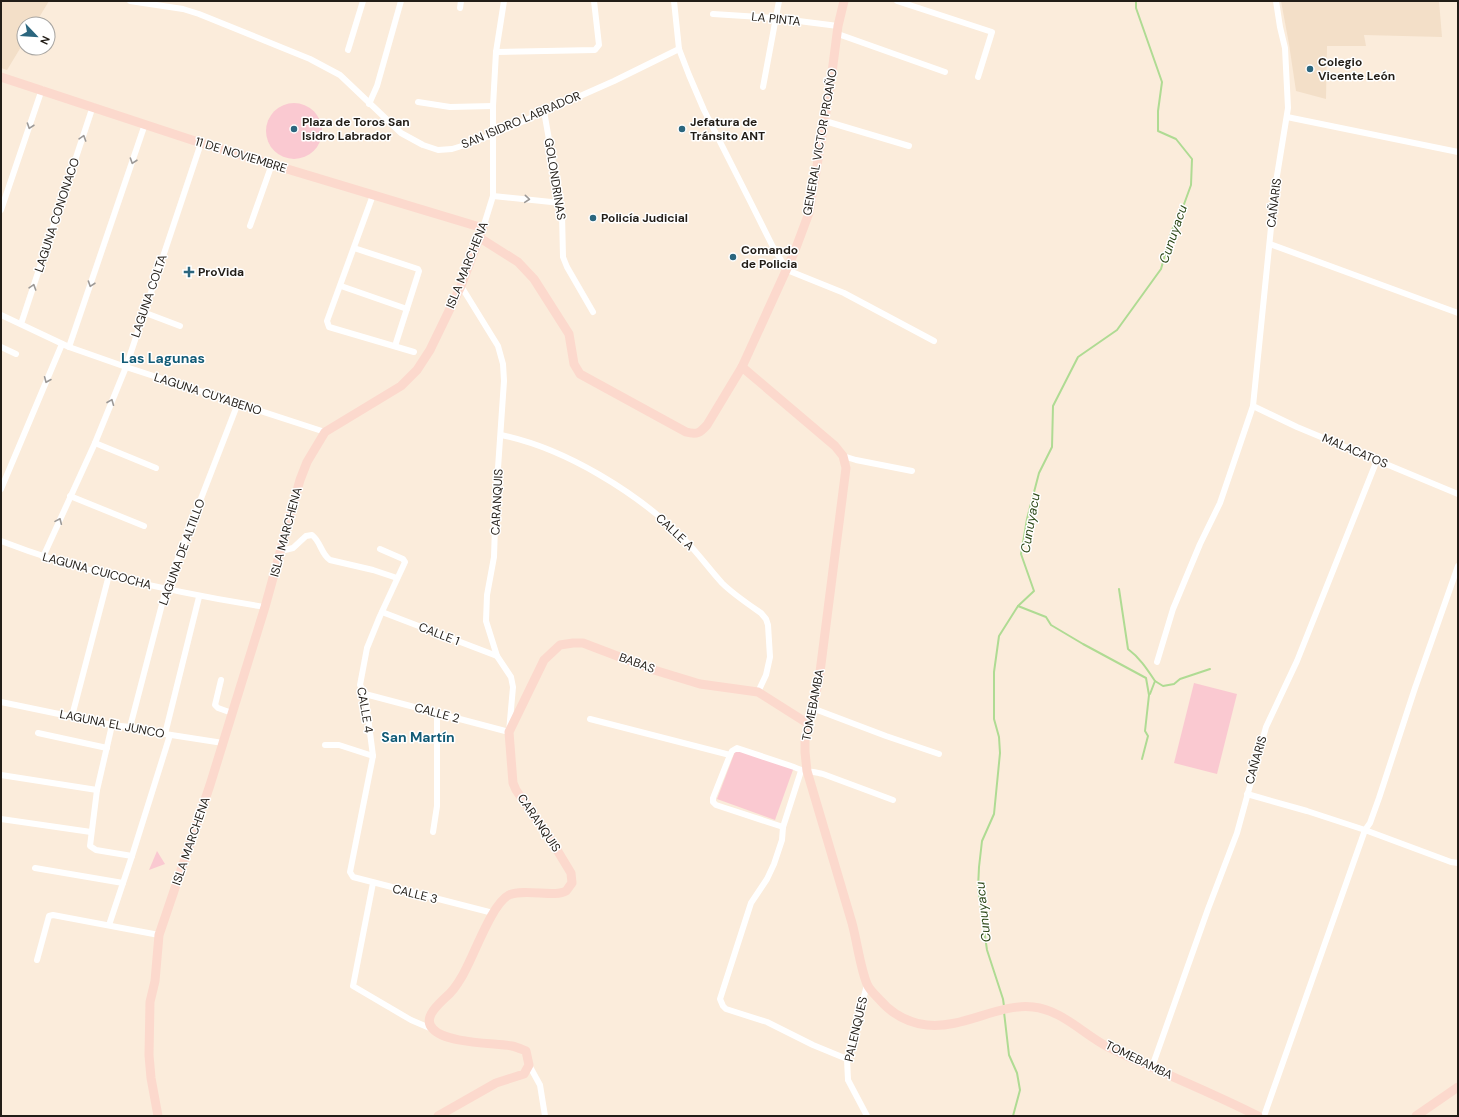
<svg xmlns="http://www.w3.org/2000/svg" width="1459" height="1117" font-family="'DM Sans',sans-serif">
<rect width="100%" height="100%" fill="#fbecdb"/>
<g fill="#f3dfc8">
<polygon points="1,1 49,1 35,24 24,24 24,42 7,70 1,68"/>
<polygon points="1281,1 1439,1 1442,37 1364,35 1366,46 1327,46 1326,99 1296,91 1289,44"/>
</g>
<g fill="#fac9d1">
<circle cx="294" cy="131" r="28"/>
<polygon points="1194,683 1237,694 1217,774 1174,763"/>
<polygon points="736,749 794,767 775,820 717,799"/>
<polygon points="157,851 165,864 149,870"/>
</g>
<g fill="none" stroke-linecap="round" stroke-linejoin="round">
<g stroke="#afdb93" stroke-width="2">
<path d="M1119,589L1128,649C1140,658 1147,669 1155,681"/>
<polyline points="1018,606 1046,617 1051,625 1083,644 1146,678 1149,695 1145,731 1148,736 1142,759"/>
<polyline points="1150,694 1155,681 1163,686 1174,684 1180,679 1210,669"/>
<polyline points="1004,1006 1003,999 987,950 978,888 979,867 982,841 994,814 1000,753 999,737 994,719 994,672 999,636 1018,606 1034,591 1021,554 1027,519 1039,473 1052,447 1053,406 1078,357 1117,330 1161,269 1172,230 1183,207 1191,185 1192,159 1176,139 1158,131 1158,111 1162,82 1136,8 1136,1"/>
<polyline points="1004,1012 1009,1055 1017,1073 1020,1090 1013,1116"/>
</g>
<g stroke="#fff" stroke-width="6">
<polyline points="130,1 183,9 199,14 310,59 340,75 401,133 423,145 438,150 452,149 465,145 492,135 614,81 679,49"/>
<polyline points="674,1 679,49 689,75 704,110 751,203 773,247 787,270 844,293 934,341"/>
<polyline points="897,1 992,32 978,77"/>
<polyline points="460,8 461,1"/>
<polyline points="713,14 775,18 838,26"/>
<polyline points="838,34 945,72"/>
<polyline points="348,50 363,1"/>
<polyline points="496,52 595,50 599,45 594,1"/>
<polyline points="763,87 779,1"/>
<polyline points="418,102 450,107 493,106"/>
<polyline points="369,104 377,86 401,1"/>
<polyline points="544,111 562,214 563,257 567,267 593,312"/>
<polyline points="1287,117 1458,152"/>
<polyline points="825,121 909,146"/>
<polyline points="373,195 327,321 329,327 414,352"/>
<polyline points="493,196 561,203"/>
<polyline points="1,210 42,89"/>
<polyline points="250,226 272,164"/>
<polyline points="483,228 493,196 493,106 496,52 504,1"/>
<polyline points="1270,244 1458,313"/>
<polyline points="354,248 418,269 419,271 395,346"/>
<polyline points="341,286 407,309"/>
<polyline points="143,312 180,326"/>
<polyline points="1,315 69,347 126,367 325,432"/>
<polyline points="21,324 93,106"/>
<polyline points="1,347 16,354"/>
<polyline points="69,347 145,124"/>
<polyline points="1253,406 1297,427 1458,494"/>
<path d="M501,435C565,448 638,493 684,539C698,553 709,569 722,583C733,594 748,604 761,613L766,619L768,625L770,657L766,675L758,692"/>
<polyline points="95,443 156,468"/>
<polyline points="843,456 856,460 912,471"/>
<polyline points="1,489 62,344"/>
<polyline points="70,496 144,526"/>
<path d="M1,541C86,574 176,593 265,607"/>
<polyline points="380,549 403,559 405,562 380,616 367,648 360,685 365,694 373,756 350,872 353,877 493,913"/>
<path d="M281,551L293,548L306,536L312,535C321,542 321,554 330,560L373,570L397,578"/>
<polyline points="43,557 95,443 126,367 201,143"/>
<polyline points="382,612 497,656"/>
<polyline points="1157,662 1173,609 1200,544 1220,503 1253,406 1275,188 1288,108 1285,48 1280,27 1276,1"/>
<polyline points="221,680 215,705 218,708 232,713"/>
<polyline points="365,694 509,732 513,687 511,677 497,656 486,621 487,595 494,557 496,497 504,381 503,364 498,346 461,286"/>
<polyline points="1,702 112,725 130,727 165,734 223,743"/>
<polyline points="812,708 886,736 939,754"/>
<polyline points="72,716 109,575"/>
<polyline points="590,719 730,755"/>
<polyline points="112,725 97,790 90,846 96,850 132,856"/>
<polyline points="130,727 166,589 238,403"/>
<polyline points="38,733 107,748"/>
<polyline points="165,734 199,597"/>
<polyline points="325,745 339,745 373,756"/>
<path d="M801,771L783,827L716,805L713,802V798L730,755L732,751L737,748L794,767C803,772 813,771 823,774L893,800"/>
<polyline points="1,775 97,790"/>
<polyline points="1247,794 1307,811 1365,830 1451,862 1458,863"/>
<polyline points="1,819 91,832"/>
<polyline points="783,827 782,840 774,864 767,879 751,903 720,999 723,1006 726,1009 767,1022 813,1045 847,1059"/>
<polyline points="433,832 437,806 437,713"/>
<polyline points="35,868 123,883"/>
<polyline points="373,883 353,986 411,1020 432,1029"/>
<polyline points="109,925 132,856 170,735"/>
<polyline points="37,960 49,916 53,915 159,935"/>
<polyline points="867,985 847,1059 848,1080 867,1116"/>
<polyline points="529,1065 540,1085 545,1116"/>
<polyline points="1152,1067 1208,909 1237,833 1266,727 1297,661 1377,460"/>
<polyline points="1264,1116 1365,830 1370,823 1379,798 1415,688 1458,566"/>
</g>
<g stroke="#fcd9cd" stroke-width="9">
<polyline points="1,77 201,143 483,228 461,286 430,350 417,370 401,386 325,432 307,462 300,480 265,607 210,785 159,935 155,981 150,1002 149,1055 151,1078 158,1116"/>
<path d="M480,238L518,262L534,279L569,334L574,364L580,374L686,432C697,435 700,433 707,425L742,367L794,253L809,213L830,88L838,26L844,1"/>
<path d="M742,367L835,446L843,456L846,468L819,680L805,738V752L807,771C822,822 837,872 852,923C857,941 860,967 867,984C869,989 875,995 879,999C892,1014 907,1023 927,1025C963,1029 999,1003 1033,1007C1062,1010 1083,1034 1108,1047C1157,1071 1209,1091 1258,1116"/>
<path d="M438,1116L496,1083L524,1074L529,1065L526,1051C521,1049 517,1047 512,1046C493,1043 445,1043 433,1029C422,1018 438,1005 446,997C452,992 457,985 461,978C473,959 491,904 509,895C525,888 555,898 566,891C568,889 570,885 572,883L571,873L551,840L516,790L513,783L509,732L544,660L560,645L573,643H583L654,670L700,684L758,692L807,723"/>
<polyline points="1416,1116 1458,1087"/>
</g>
</g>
<defs><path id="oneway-chevron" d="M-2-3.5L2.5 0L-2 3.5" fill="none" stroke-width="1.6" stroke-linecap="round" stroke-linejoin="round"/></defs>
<g stroke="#9c9997">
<use href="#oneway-chevron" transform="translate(30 126) rotate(109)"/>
<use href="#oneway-chevron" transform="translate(83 138) rotate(-72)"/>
<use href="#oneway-chevron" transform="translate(133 161) rotate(109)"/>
<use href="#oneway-chevron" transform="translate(527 199) rotate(5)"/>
<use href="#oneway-chevron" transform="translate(91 284) rotate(109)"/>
<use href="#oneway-chevron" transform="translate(33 287) rotate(-72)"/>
<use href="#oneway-chevron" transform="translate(47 380) rotate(113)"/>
<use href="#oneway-chevron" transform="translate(111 402) rotate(-68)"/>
<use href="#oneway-chevron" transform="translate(59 521) rotate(-66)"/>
</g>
<g fill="#2b667e" stroke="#fff" stroke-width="1.5">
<circle cx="1310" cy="69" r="4"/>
<circle cx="294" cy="129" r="4"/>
<circle cx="682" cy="129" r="4"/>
<circle cx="593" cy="218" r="4"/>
<circle cx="733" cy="257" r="4"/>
<path d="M187 266h4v4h4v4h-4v4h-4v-4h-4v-4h4z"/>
</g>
<g text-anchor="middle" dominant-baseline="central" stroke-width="3" stroke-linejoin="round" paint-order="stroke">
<g font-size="12" fill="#221d17" stroke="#fff">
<text transform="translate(776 19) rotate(6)">LA PINTA</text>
<text transform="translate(521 120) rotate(-23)">SAN ISIDRO LABRADOR</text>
<text transform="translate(820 142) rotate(-80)">GENERAL VICTOR PROAÑO</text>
<text transform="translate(241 155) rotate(17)">11 DE NOVIEMBRE</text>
<text transform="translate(555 179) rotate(81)">GOLONDRINAS</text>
<text transform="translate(1274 203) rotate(-83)">CAÑARIS</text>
<text transform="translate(57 215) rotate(-72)">LAGUNA CONONACO</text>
<text transform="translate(467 265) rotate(-68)">ISLA MARCHENA</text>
<text transform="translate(149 296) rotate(-71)">LAGUNA COLTA</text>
<text transform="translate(208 394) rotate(18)">LAGUNA CUYABENO</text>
<text transform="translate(1355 451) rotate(23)">MALACATOS</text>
<text transform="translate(497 502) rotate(-87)">CARANQUIS</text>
<text transform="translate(286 532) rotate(-75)">ISLA MARCHENA</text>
<text transform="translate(675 532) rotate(43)">CALLE A</text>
<text transform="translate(182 552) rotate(-70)">LAGUNA DE ALTILLO</text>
<text transform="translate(97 571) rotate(15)">LAGUNA CUICOCHA</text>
<text transform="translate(439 634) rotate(21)">CALLE 1</text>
<text transform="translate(637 663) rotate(20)">BABAS</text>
<text transform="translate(813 705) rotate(-79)">TOMEBAMBA</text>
<text transform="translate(365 710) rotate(80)">CALLE 4</text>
<text transform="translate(437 713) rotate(15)">CALLE 2</text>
<text transform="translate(112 724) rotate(11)">LAGUNA EL JUNCO</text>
<text transform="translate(1256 760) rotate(-74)">CAÑARIS</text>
<text transform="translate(539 823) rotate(56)">CARANQUIS</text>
<text transform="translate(191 841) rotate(-71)">ISLA MARCHENA</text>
<text transform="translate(415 894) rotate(14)">CALLE 3</text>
<text transform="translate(856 1029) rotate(-77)">PALENQUES</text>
<text transform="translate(1139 1060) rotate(26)">TOMEBAMBA</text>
</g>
<g font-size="12" font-weight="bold" fill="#221d17" stroke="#fff" text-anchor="start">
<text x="1318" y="62">Colegio<tspan x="1318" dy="14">Vicente León</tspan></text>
<text x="302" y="122">Plaza de Toros San<tspan x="302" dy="14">Isidro Labrador</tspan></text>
<text x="690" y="122">Jefatura de<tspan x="690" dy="14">Tránsito ANT</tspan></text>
<text x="601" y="218">Policía Judicial</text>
<text x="741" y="250">Comando<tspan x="741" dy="14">de Policia</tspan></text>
<text x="198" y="272">ProVida</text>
</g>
<g font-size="13" font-style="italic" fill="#2c4817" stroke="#fff">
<text transform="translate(1173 234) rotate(-71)">Cunuyacu</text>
<text transform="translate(1030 523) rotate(-80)">Cunuyacu</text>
<text transform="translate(983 912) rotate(-96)">Cunuyacu</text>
</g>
<g font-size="14" font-weight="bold" fill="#125b76" stroke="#fff">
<text x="163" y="358">Las Lagunas</text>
<text x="418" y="737">San Martín</text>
</g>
</g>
<rect width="1459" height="1117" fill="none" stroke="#221d17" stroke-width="4"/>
<g transform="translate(36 36) rotate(115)"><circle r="19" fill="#ffffff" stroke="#a7a5a2"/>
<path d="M0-3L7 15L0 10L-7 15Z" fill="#2b667e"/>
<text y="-6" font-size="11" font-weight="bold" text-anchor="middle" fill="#221d17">N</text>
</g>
</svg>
